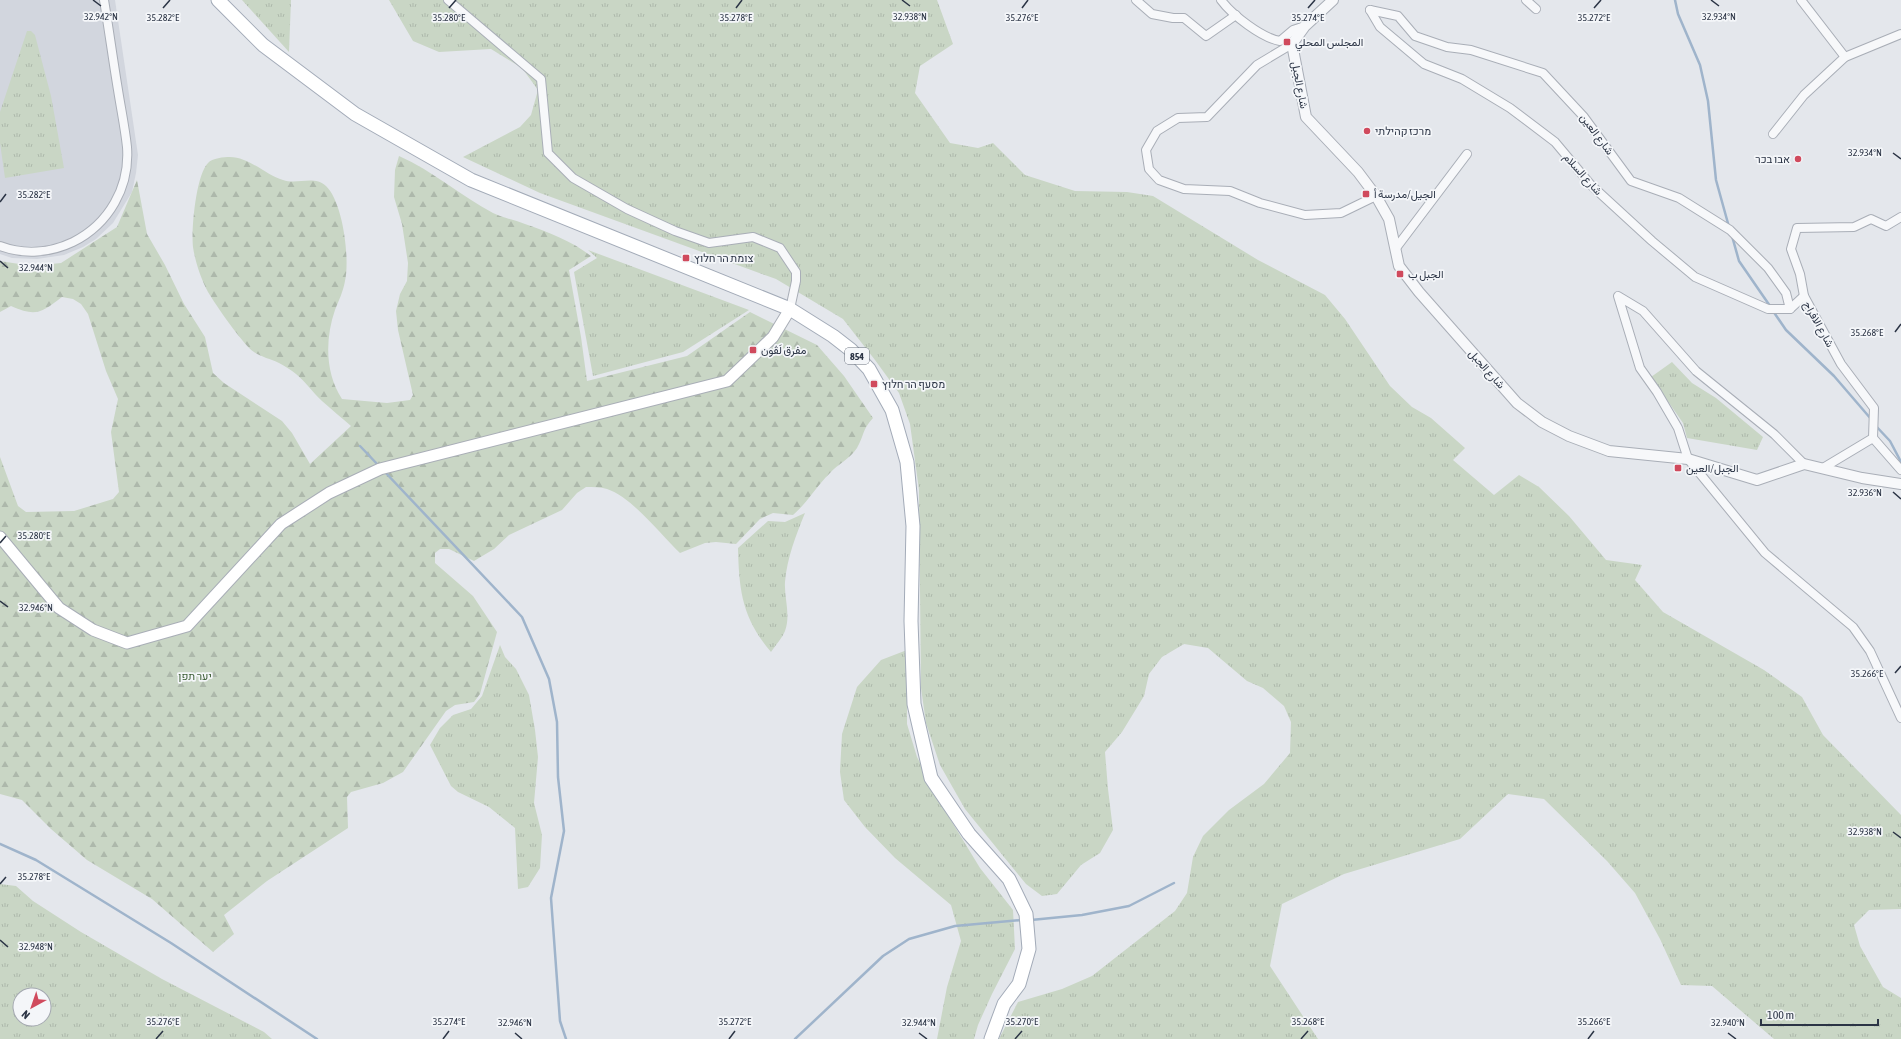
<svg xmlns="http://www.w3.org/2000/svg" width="1901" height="1039" font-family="'Asap Condensed',Vazirmatn,Heebo,sans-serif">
<defs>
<pattern id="grass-tufts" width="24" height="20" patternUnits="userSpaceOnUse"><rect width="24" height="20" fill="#c9d6c5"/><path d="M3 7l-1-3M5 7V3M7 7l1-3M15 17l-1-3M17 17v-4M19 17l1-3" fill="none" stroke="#adb8ab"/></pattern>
<pattern id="forest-firs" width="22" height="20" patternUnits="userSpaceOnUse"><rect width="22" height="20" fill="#c9d6c5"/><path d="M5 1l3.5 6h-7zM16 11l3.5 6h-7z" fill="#adb8ab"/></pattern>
</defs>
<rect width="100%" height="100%" fill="#e4e7ec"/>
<polygon fill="#d2d6de" points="0,0 115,0 138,155 136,173 132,192 113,223 96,239 83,247 64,255 37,259 12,258 0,254"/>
<g fill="url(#grass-tufts)" fill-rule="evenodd">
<polygon points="242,0 291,0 289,52"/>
<polygon points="389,0 937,0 953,44 920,66 915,93 950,143 978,148 993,143 1025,175 1075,191 1127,192 1153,196 1258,260 1325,295 1345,319 1390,386 1412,407 1431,418 1465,448 1453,460 1494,495 1519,475 1539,487 1569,516 1606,560 1642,565 1635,580 1663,612 1764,670 1802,697 1823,735 1901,815 1901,909 1869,910 1854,925 1860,946 1883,987 1901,998 1901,1039 1774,1039 1712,986 1681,985 1660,939 1635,893 1607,861 1544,799 1508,794 1460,839 1344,874 1282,904 1270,966 1318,1039 999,1039 1018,1002 1062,989 1092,976 1175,911 1187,893 1193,857 1203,836 1229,810 1264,784 1290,753 1291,722 1284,706 1263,688 1247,681 1208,648 1184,644 1162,657 1149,674 1144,696 1122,732 1105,752 1108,789 1113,830 1100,853 1081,865 1057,894 1042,896 1026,884 965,809 940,765 926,723 921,688 919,490 910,424 899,393 875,360 843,319 776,279 540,193 463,157 520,127 531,115 538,90 522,68 491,49 439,52 413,41"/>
<polygon points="27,31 31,31 35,35 51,96 64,168 5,178 0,143 0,112"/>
<polygon points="588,250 749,310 683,352 593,376 574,272 597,258"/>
<polygon points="1672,362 1692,383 1716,398 1763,437 1757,450 1687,438 1683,423 1651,377"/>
<path d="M805,513C796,535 787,558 785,582C784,598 791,615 785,631C782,638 775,646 771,652C742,618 739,590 738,548L768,521L785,522Z"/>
<polygon points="500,645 505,657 516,669 529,695 535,730 538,757 534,803 542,835 540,868 528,887 518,889 515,828 489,807 458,792 451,786 430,745 440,728 453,715 471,709 482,696"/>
<polygon points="907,650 907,724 917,757 941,804 980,868 1013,910 1015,949 992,994 978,1025 974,1039 937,1039 947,987 961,941 951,905 895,858 865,827 844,800 840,772 842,734 857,687 881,660"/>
<path d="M0,884L16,886L33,901L81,932L162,979L264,1032L272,1039H0ZM20,995H44V1019H20Z"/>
</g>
<path fill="url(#forest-firs)" d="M399,156C433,171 461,196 493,213C503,218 515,220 525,224C548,232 572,241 591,256L569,270L581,337L587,381L687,356L750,312L817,345L844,376L873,418C862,430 864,436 857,448C850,459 838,464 830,473C816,487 807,503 793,515L773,513L760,519L736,544L716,542L705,543L680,553C661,535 632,497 607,489C600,487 593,487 586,487L577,493L562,510L509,535L494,549L474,561L449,549H440L435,553V563L473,596L497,632L480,694L474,702L455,705L446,711L403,772L383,783L351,792L347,797L348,828L267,881L224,915L234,934L213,952L152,899L87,860L51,829L22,800L0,794V457L18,506L26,512L74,511L113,499L119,492L111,432L118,399L106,371L88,314L81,304L73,299L62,297C41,313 36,317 11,306L0,312V261L32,266L61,263L117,227L137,180L147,234L165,265L184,304L205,337L213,373L224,383L282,421L292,433L310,464L351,426C342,418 332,410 322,401C313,393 306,382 296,374C291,370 285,366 279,363C271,359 261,357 254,352C244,346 215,304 208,292C201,279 195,261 193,247C191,230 196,175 208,163C212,158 224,157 230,157C249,157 266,175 283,180C297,185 314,175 326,186C343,202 350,259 345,281C343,292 339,300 335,310C325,339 325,373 342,399L387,403L410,400L413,395L398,330L396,311L400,294L407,281L408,263L402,224L394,197L395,170Z"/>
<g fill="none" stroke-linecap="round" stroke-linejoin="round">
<g stroke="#9fb4cb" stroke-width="2.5">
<polyline points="1675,0 1678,14 1700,65 1708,101 1716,180 1729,227"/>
<polyline points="1732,236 1739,261 1770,306"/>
<polyline points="1773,311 1786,330 1834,376 1871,419"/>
<polyline points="1875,425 1890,441 1901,462"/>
<polyline points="360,446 379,466"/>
<polyline points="384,471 522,617 549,679 557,722 558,777 564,831 551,898 560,1021 566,1039"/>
<polyline points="0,844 36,860 171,943 317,1039"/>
<polyline points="1031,920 1082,915 1129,906 1174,883"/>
<polyline points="795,1039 883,956 909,939 955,926 1022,920"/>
</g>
<defs>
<g id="minor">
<polyline points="448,0 541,79 548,153 573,178 627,209 675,231 709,243 753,237 780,248 796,272 796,281 790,309"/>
<polyline points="1136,0 1152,14 1173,18 1184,18 1206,36 1236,15"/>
<path d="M1221,0C1232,15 1262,38 1280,41L1293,30L1305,26"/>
<polyline points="1526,0 1536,9"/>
<polyline points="1801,0 1845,57"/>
<polyline points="1370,10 1380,27 1424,64 1462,79 1510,108 1555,142 1591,185 1652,241 1695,277 1768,309 1790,309 1804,296"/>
<polyline points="1370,10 1398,16 1415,36 1447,47 1471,50 1543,73 1584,117 1631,181 1679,198 1730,230 1768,268 1786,293 1790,309"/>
<polyline points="1292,44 1257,65 1207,117 1178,118 1157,131 1146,150 1149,169 1159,180 1184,189 1230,191 1260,203 1305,215 1341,213 1376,196"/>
<polyline points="1773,134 1804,95 1845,57 1901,34"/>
<path d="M0,246C24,255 50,253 73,242C109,224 130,187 127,147C125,128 121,109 118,90C113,60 109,30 104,0"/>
<polyline points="1396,248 1467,154"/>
<polyline points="1873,438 1901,470"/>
<polyline points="1804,464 1774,434 1696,371 1643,311 1618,296 1640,368 1657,392 1678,428 1688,459 1765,553 1853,627 1870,651 1901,718"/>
<polyline points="1823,468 1873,438 1874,408 1841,364 1804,296 1800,274 1791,249 1797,228 1854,227 1871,219 1886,226 1901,217"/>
</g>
<polyline id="tertiary" points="1333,0 1305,26 1292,44 1306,117 1358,172 1376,196 1389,219 1399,266 1419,292 1517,403 1542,422 1569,436 1609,451 1688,459 1757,480 1804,464 1862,478 1901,484"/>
<polyline id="secondary" points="0,537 59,608 93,630 127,643 187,626 281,524 329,493 380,469 727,381 773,337 790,309"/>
<polyline id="primary" points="218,0 263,45 355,114 471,180 790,309 833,336 851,350 869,369 892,410 907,462 913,526 911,621 914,704 931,778 969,834 1009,879 1026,914 1029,949 1019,984 1004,1004 991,1039"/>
</defs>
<use href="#minor" stroke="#a9aeb7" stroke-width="10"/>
<use href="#tertiary" stroke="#a9aeb7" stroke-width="12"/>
<use href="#secondary" stroke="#a9aeb7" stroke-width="13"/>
<use href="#primary" stroke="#a3abb8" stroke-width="15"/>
<use href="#minor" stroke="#f7f8fa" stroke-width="8"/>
<use href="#tertiary" stroke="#f7f8fa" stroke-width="10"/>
<use href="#secondary" stroke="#fff" stroke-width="11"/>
<use href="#primary" stroke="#fff" stroke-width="13"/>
</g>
<path fill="none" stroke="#2b3445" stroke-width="1.5" d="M93,0L101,6M902,0L910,6M1711,0L1719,6M163,8L170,0M449,8L456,0M736,8L742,0M1022,8L1028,0M1308,8L1315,0M1594,8L1601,0M1893,153L1901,159M0,202L6,194M0,261L8,268M1895,332L1901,324M1893,492L1901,499M0,543L6,536M0,601L8,607M1895,673L1901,666M1893,832L1901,838M0,884L6,877M0,940L8,947M515,1033L522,1039M919,1033L927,1039M1728,1033L1736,1039M156,1039L163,1031M443,1039L449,1031M729,1039L735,1031M1015,1039L1022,1031M1301,1039L1308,1031M1588,1039L1594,1031"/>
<g fill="#d04a5d" stroke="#f4f6f9" stroke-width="1.5">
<rect x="1283" y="38" width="8" height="8" rx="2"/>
<circle cx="1367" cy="131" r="4"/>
<circle cx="1798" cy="159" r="4"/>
<rect x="1362" y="190" width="8" height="8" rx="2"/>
<rect x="682" y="254" width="8" height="8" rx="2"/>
<rect x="1396" y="270" width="8" height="8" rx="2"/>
<rect x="749" y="346" width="8" height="8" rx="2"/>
<rect x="870" y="380" width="8" height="8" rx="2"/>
<rect x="1674" y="464" width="8" height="8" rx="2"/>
</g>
<g text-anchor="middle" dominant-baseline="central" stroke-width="3.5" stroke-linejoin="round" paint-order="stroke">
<rect fill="#f4f6f9" stroke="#676e7b" stroke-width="1" x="845" y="348" width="24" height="16" rx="3"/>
<g font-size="10" font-weight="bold" fill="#2b3445">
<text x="857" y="356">854</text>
</g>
<g font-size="11" fill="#2b3445" stroke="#f4f6f9" text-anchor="start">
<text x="1295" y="42">المجلس المحلي</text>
<text x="1375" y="131">מרכז קהילתי</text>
<text x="1790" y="159" text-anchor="end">אבו בכר</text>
<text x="1374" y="194">الجيل/مدرسة أ</text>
<text x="694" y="258">צומת הר חלוץ</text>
<text x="1408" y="274">الجبل ب</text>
<text x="761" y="350">مفرق لَڤون</text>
<text x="882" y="384">מסעף הר חלוץ</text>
<text x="1686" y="468">الجبل/العين</text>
</g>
<g font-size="11" fill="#2b3445" stroke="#f4f6f9">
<text transform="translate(1300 85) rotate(79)">شارع الجبل</text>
<text transform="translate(1597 134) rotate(53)">شارع العين</text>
<text transform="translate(1583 174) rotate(48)">شارع السلام</text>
<text transform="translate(1819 324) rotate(61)">شارع الافراح</text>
<text transform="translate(1487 369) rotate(48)">شارع الجبل</text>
</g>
<g font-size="11" fill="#3f6038" stroke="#f4f6f9">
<text x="195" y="676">יער תפן</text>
</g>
</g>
<g font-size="10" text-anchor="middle" fill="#2b3445" stroke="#f4f6f9" stroke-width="3.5" stroke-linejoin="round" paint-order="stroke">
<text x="1719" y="20">32.934°N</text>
<text x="101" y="20">32.942°N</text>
<text x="910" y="20">32.938°N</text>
<text x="163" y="21">35.282°E</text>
<text x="449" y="21">35.280°E</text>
<text x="736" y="21">35.278°E</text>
<text x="1022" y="21">35.276°E</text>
<text x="1308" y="21">35.274°E</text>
<text x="1594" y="21">35.272°E</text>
<text x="1865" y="156">32.934°N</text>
<text x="34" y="198">35.282°E</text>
<text x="36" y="271">32.944°N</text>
<text x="1867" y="336">35.268°E</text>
<text x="1865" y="496">32.936°N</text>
<text x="34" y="539">35.280°E</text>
<text x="36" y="611">32.946°N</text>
<text x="1867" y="677">35.266°E</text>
<text x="1865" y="835">32.938°N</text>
<text x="34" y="880">35.278°E</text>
<text x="36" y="950">32.948°N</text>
<text x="163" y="1025">35.276°E</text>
<text x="449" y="1025">35.274°E</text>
<text x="735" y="1025">35.272°E</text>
<text x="1022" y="1025">35.270°E</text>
<text x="1308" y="1025">35.268°E</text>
<text x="1594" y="1025">35.266°E</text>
<text x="515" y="1026">32.946°N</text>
<text x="919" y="1026">32.944°N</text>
<text x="1728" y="1026">32.940°N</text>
</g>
<g transform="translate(32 1007) rotate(220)"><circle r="19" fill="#f4f6f9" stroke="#a4a8b1"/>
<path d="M0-3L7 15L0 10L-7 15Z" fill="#d04a5d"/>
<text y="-6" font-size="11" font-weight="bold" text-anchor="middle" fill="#2b3445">N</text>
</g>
<path d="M1761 1019v6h117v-6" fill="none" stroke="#2b3445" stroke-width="2"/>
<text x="1767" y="1019" font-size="12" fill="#2b3445" stroke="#f4f6f9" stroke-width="3" paint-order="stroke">100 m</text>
</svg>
